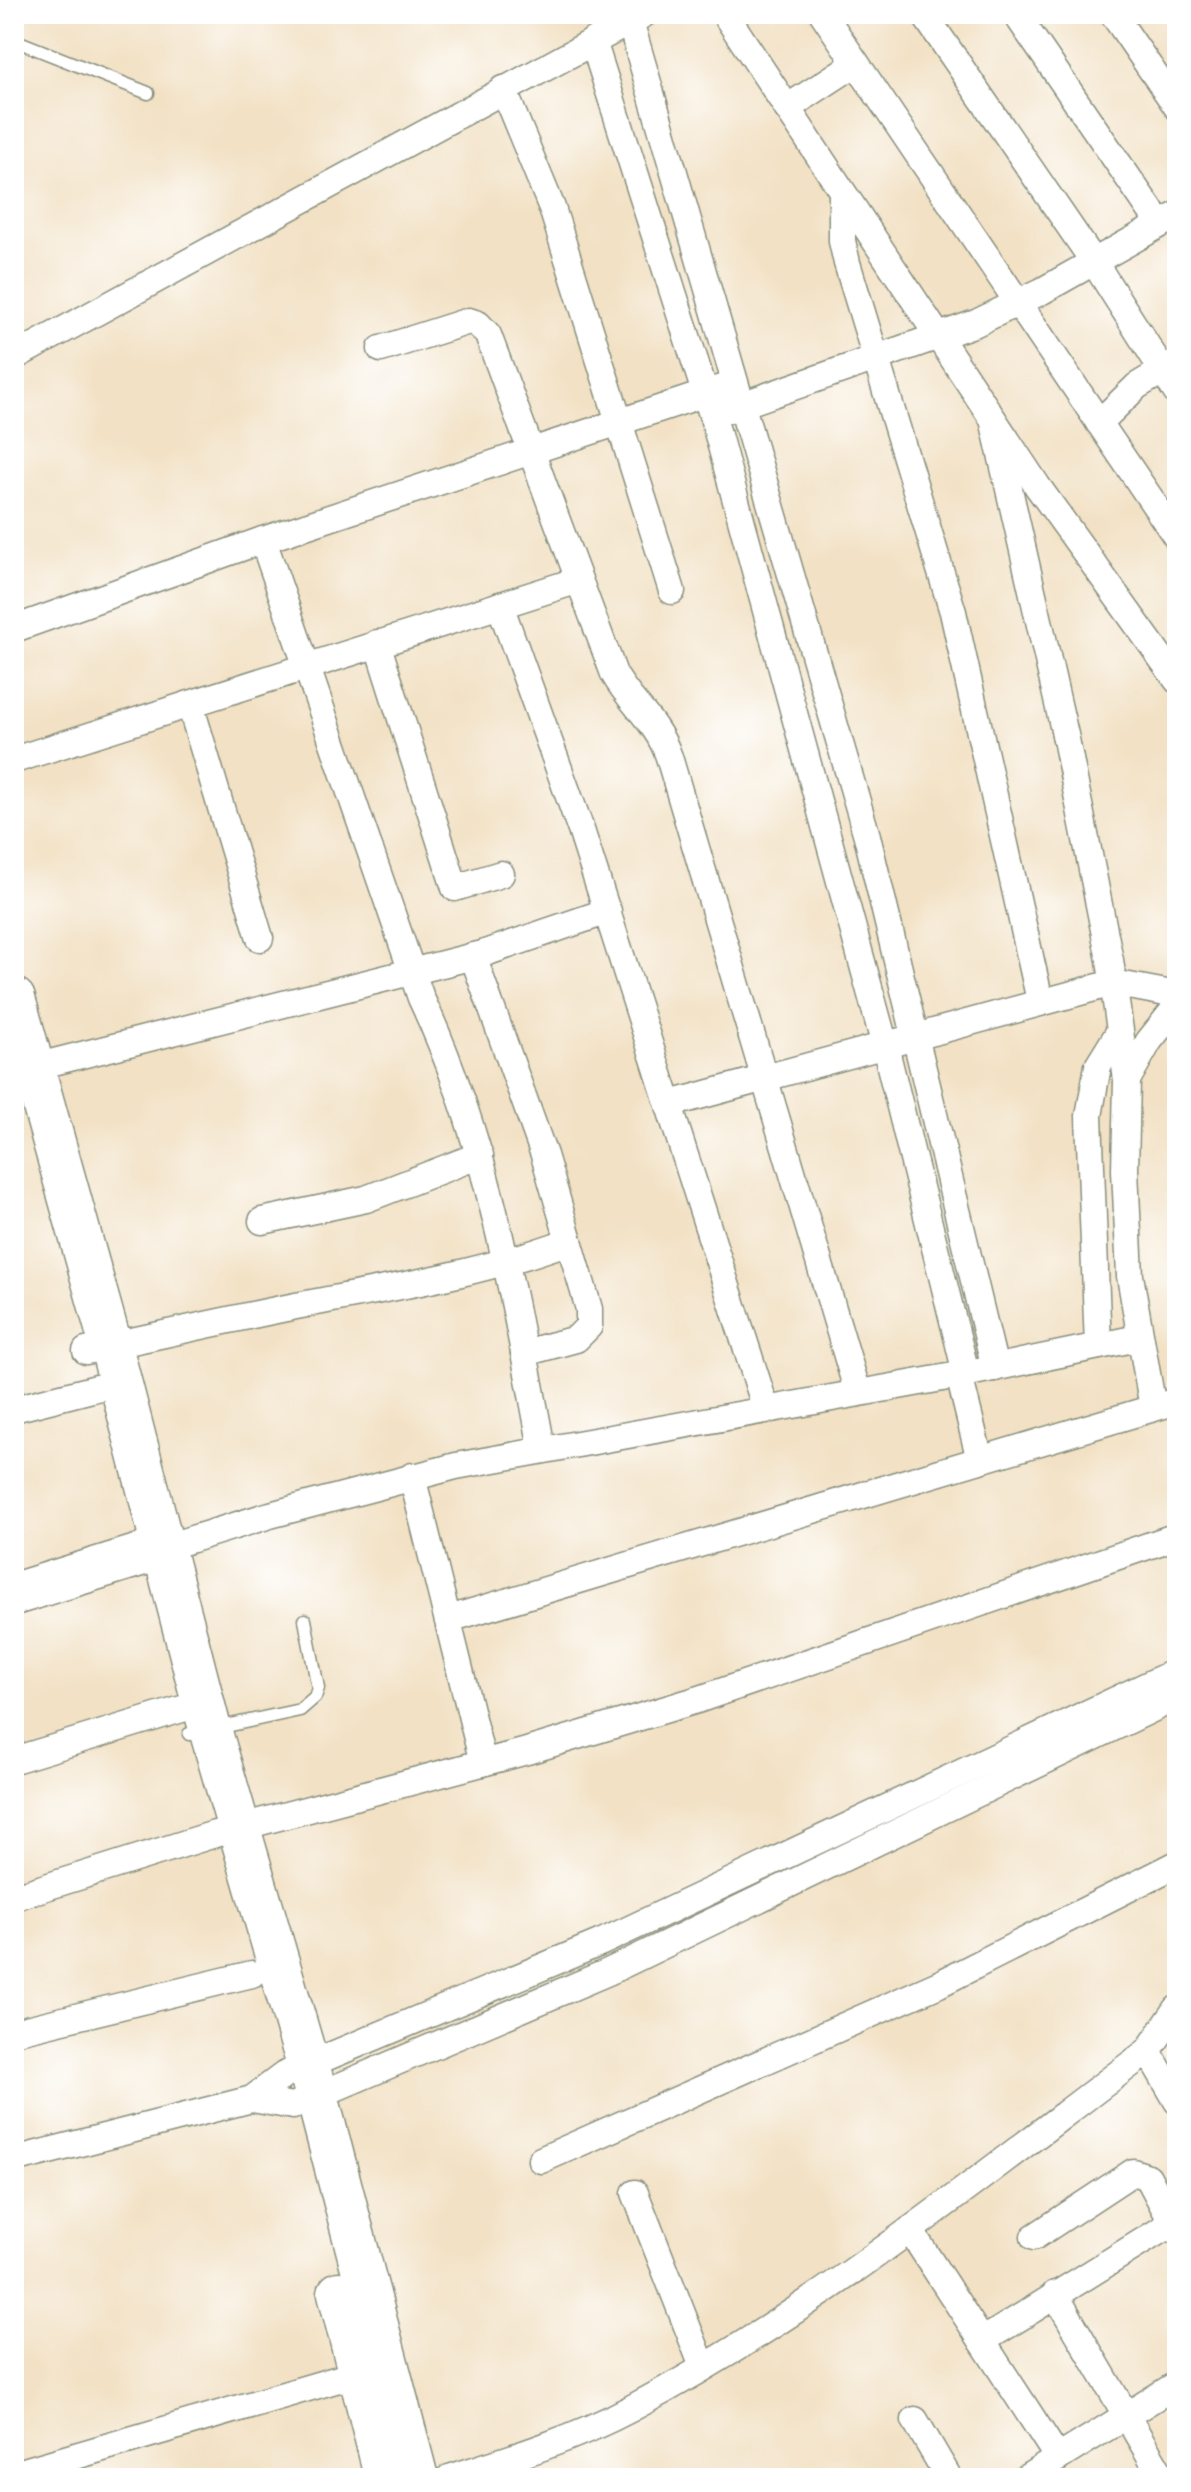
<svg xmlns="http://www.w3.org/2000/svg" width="1191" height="2492" font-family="'Gochi Hand',sans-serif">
<rect width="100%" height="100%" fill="#fff"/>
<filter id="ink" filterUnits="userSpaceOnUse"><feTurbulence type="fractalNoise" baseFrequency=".0125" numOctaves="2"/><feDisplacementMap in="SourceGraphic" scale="16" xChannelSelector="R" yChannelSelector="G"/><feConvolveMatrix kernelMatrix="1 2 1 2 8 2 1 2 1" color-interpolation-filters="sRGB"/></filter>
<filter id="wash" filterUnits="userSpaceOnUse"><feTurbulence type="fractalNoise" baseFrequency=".006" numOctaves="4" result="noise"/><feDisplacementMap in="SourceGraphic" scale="32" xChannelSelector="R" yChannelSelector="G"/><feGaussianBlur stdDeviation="1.8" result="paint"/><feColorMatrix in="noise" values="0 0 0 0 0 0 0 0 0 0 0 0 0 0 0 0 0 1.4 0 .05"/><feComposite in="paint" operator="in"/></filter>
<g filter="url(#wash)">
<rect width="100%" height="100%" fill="#f2e1c4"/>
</g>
<g filter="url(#ink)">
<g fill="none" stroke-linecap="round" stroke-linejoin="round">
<defs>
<g id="service">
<polyline points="14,40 148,93"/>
<polyline points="189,1734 300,1710 315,1697 318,1688 305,1620"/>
</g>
<g id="minor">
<polyline points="725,14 1038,487 1177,680"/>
<polyline points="823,14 1177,538"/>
<polyline points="924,14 1094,262 1177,393"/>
<polyline points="1016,14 1160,224"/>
<polyline points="1113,14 1177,107"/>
<polyline points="630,21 867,836 995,1368"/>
<polyline points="593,41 715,424 885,1046 966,1373"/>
<polyline points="503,89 552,208 672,591"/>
<polyline points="787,108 856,63"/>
<polyline points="842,192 842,241 847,263 953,612 1040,1001"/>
<path d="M381,349L469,321L478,324L488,335L614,674C632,706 657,721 669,757L858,1393"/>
<polyline points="14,357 644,14"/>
<polyline points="727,410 976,323 1042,291 1177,215"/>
<polyline points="993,419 1066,739 1110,960 1127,1080 1125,1170 1130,1276 1153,1408"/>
<polyline points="1099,423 1137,386 1177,362"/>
<path d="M263,540L421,998C488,1140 513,1295 542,1448"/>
<polyline points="500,605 581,830 766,1409"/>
<polyline points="14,629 263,540 722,388"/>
<polyline points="377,643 455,888 501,874"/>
<polyline points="190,704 260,938"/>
<polyline points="14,760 579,580"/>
<polyline points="473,956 544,1155 589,1309 589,1326 576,1339 524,1353"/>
<polyline points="34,1067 482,954 608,911"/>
<polyline points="1127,1080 1149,1041 1177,1006"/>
<polyline points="670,1104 1113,983 1177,995"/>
<polyline points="262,1221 366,1199 480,1155"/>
<polyline points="1098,1346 1089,1116 1098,1066 1119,1032"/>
<path d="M86,1351C156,1336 226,1320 296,1306C389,1288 480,1274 569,1241"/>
<polyline points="959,1375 980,1460"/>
<polyline points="14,1409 120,1382"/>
<polyline points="412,1476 483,1763"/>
<polyline points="163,1548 270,1515 456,1466 959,1375 1138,1338"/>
<polyline points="449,1619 1177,1401"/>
<polyline points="14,1760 182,1709"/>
<polyline points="14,1897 215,1834 527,1751 700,1699 1177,1536"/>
<polyline points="14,2032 252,1974"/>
<polyline points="1148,2051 1177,2009"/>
<polyline points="252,2099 293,2106 608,1972 1177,1697"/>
<polyline points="14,2160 252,2099 284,2075 602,1942 1177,1671"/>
<polyline points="541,2160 939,1984 1177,1864"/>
<polyline points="635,2193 703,2367"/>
<polyline points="910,2230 1058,2458"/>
<polyline points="1034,2237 1133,2172 1148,2177 1177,2232"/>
<polyline points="1055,2294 1163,2478"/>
<polyline points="982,2341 1177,2220"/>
<polyline points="915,2420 949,2478"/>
<polyline points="14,2474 359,2373"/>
<path d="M449,2478C509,2459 574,2439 630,2409C815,2312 981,2176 1148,2051L1177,2101"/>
<polyline points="1026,2478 1177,2384"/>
</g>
<g id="trunk">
<polyline points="14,999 111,1346 210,1729 317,2096 417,2478"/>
<polyline points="14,1594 163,1548"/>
<polyline points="339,2293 386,2478"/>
</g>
</defs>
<use href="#service" stroke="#888f7c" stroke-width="15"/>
<use href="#minor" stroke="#888f7c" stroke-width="29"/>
<use href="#trunk" stroke="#888f7c" stroke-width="45"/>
<use href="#service" stroke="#fff" stroke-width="12"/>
<use href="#minor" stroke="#fff" stroke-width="26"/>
<use href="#trunk" stroke="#fff" stroke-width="42"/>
</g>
</g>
<rect width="1191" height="2492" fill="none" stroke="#fff" stroke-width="48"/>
</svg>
